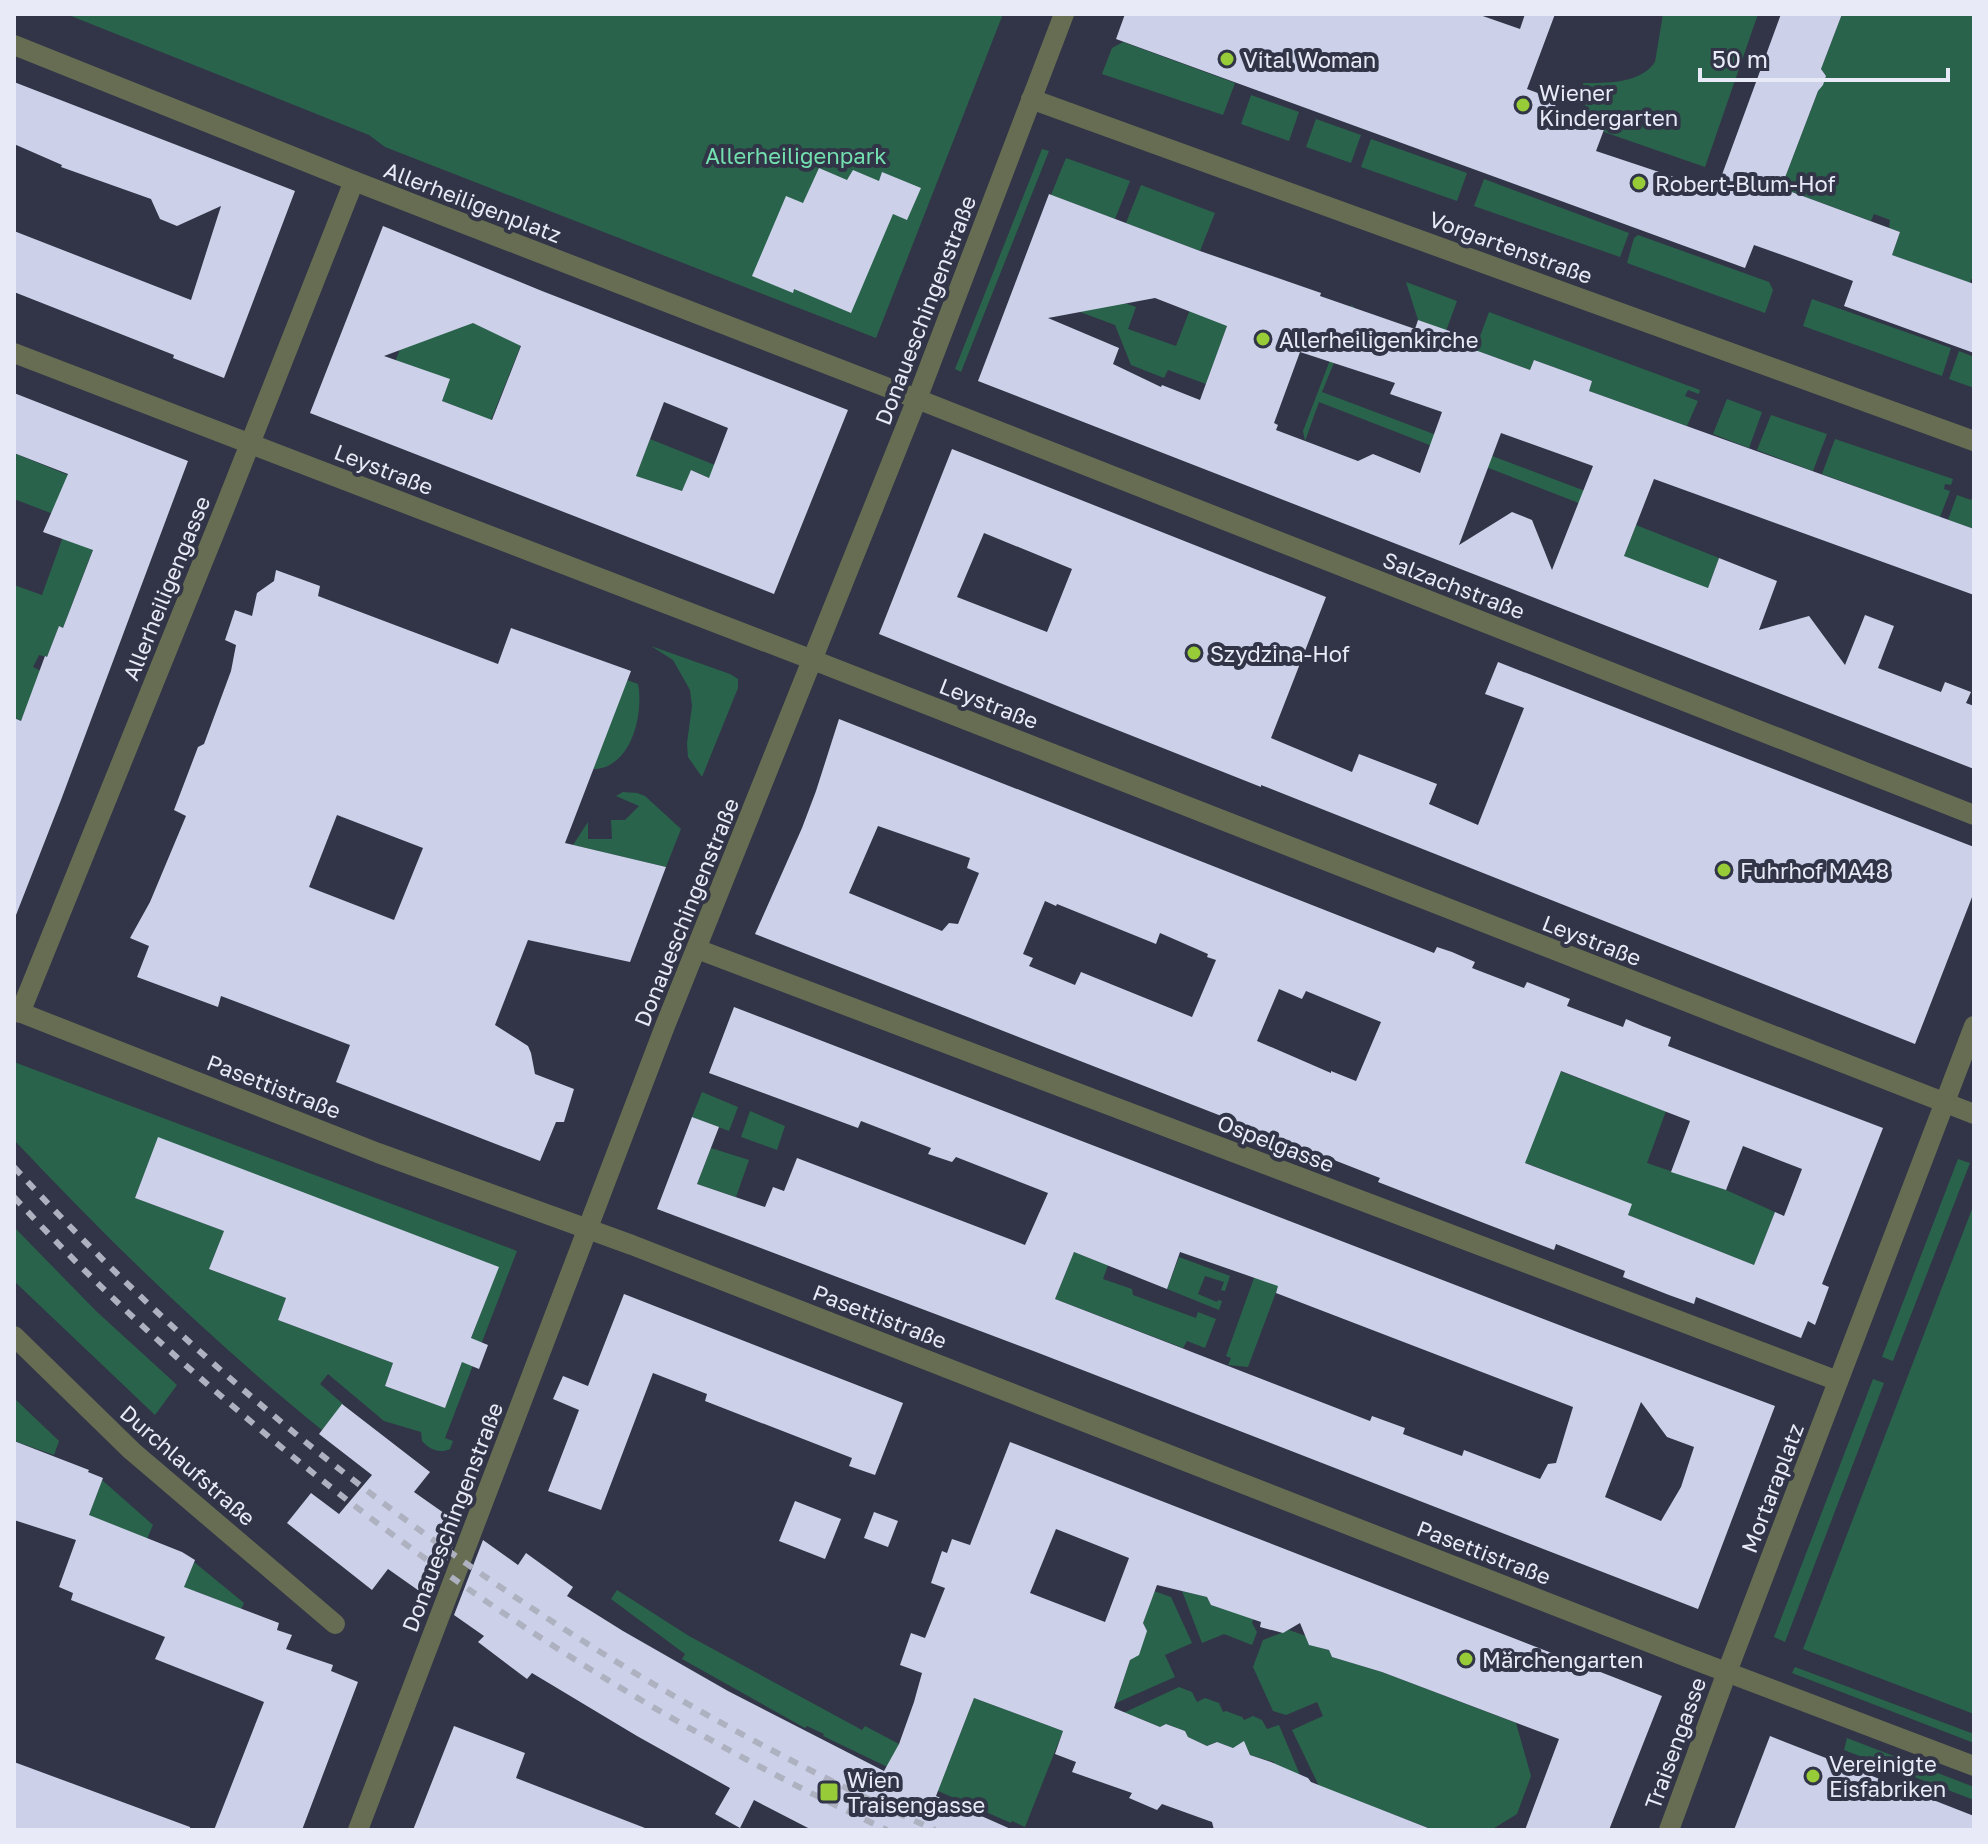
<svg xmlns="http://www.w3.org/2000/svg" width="1988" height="1844" font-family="'Golos Text',sans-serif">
<rect width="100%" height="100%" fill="#313547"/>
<g fill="#2a634b" fill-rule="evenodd">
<polygon points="66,14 1003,14 876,338 385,147 369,135"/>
<path d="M1663,14H1758L1705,167L1604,132L1605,127L1586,120L1585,95L1583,83C1606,83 1640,84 1655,62Z"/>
<polygon points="1842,14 1949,14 1955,16 1959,14 1974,15 1974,280 1971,279 1970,283 1892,255 1900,232 1889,228 1890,220 1874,214 1871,221 1781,188 1818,91 1826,76 1821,69"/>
<polygon points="1123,42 1235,83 1223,115 1102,74 1112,48"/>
<polygon points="1251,95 1299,112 1289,141 1241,124"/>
<polygon points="1316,119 1361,135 1351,163 1306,147"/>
<polygon points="1371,139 1467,173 1457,201 1361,167"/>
<polygon points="1042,149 1049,151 961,372 955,369"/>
<polygon points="1066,158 1130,181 1115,219 1051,195"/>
<polygon points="1484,179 1629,233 1620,257 1474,206"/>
<polygon points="1141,185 1215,213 1200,251 1126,223"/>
<polygon points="1638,235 1769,282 1773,290 1765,313 1627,263 1634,238"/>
<polygon points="1211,255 1248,268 1206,384 1168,370 1164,378 1131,365 1115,325 1072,309 1113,299 1136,307 1128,329 1176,346"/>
<polygon points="1406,282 1457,301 1446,331 1418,320"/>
<polygon points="1812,299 1951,348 1942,376 1803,326"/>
<polygon points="1351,305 1356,309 1322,392 1612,501 1607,514 1319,402 1305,441 1303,431"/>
<polygon points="415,310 453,330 463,327 467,320 521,345 491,420 442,401 450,379 388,380"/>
<polygon points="1489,312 1700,390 1699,394 1688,390 1685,396 1698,401 1687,426 1589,391 1592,381 1534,360 1530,370 1475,350"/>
<polygon points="1959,351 1974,357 1974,388 1949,379"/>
<polygon points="1727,399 1762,412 1749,448 1713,434"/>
<polygon points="1771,415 1827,434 1813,471 1757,450"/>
<polygon points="650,439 715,465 713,480 692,470 682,491 636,476"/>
<polygon points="1835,439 1953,479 1951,485 1945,484 1944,489 1950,491 1940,517 1822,474"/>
<polygon points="14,453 114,494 63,628 59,626 47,657 39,655 33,667 41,671 21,721 15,718 14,720 14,585 42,595 69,520 14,499"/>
<polygon points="1974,493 1974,529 1948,520 1957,495 1971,500"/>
<polygon points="1636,525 1719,558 1704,599 1620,567"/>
<polygon points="651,646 730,674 738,679 738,688 702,777 688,757 687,743 692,706 690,690 673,660"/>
<path d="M627,680L638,684C644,714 631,769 593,769Z"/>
<polygon points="623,792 637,793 645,796 681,829 666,867 573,845 588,822 588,839 612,839 611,820 625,820 639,806 616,796"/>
<path d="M14,1062L517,1251L445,1438L453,1441L450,1449C439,1454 429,1449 422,1441L421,1432L384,1421L328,1374L320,1384L343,1404L322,1430C212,1341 111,1243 14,1140ZM158,1138L498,1267L445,1408L385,1386L393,1363L278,1320L286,1298L209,1269L224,1231L135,1198Z"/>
<path d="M1554,1069L1666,1111L1647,1163L1726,1190L1775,1212L1754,1265L1628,1215L1631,1204L1518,1160C1541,1127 1549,1109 1554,1069Z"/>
<polygon points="702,1092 738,1107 729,1131 692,1117"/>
<polygon points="750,1111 785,1126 777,1150 741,1137"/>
<polygon points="711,1148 749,1160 736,1197 697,1184"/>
<polygon points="1958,1159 1970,1163 1893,1361 1882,1357"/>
<polygon points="1974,1204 1974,1714 1803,1649"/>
<polygon points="14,1227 96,1311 177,1385 155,1415 14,1281"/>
<polygon points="1074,1252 1108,1265 1103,1279 1132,1289 1133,1295 1196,1318 1198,1312 1216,1319 1205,1348 1187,1341 1183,1348 1055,1299"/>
<polygon points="1179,1257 1230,1276 1225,1291 1221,1290 1224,1282 1205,1276 1198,1294 1217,1302 1218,1300 1222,1301 1219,1310 1167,1289"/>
<polygon points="1254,1278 1281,1279 1248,1367 1228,1365 1231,1358 1226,1356"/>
<polygon points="1873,1379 1884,1383 1785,1642 1774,1637"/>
<polygon points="14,1398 59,1441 54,1455 14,1441"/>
<polygon points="102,1480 153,1525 147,1539 88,1518"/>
<polygon points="194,1562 244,1603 241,1609 198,1592 183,1589"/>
<polygon points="617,1590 689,1636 862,1730 865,1726 899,1744 898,1747 947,1768 974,1698 1063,1731 1025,1827 1012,1821 1011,1823 929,1787 823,1736 824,1734 807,1726 805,1728 682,1659 685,1654 611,1599"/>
<polygon points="1154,1591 1171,1597 1192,1643 1165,1655 1175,1677 1116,1703 1130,1660 1147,1631 1143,1623"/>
<polygon points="1182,1591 1207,1597 1211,1605 1232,1612 1255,1614 1252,1623 1257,1632 1252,1645 1224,1634 1202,1643"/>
<polygon points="1289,1630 1306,1636 1309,1645 1329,1650 1332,1657 1382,1672 1516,1723 1531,1776 1517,1814 1491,1830 1434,1830 1319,1786 1292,1730 1323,1716 1317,1702 1286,1715 1273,1711 1253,1667 1263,1640"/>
<polygon points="1795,1667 1974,1734 1974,1743 1792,1673"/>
<polygon points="1179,1687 1192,1692 1197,1702 1205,1698 1219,1703 1223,1712 1226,1711 1242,1717 1244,1720 1253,1716 1262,1720 1267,1729 1279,1725 1300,1775 1295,1778 1272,1770 1274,1762 1250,1755 1247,1748 1239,1745 1233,1748 1216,1742 1207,1746 1188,1737 1185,1731 1166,1724 1160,1727 1136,1717 1119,1715"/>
<polygon points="1847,1738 1974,1787 1974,1800 1844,1750"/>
</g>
<g fill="#ccd1e9" fill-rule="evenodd">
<polygon points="1125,14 1477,14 1520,29 1525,14 1555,14 1527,89 1557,100 1554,110 1605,127 1596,151 1716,191 1781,14 1842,14 1821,69 1826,76 1823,85 1818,91 1781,188 1900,232 1892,255 1974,284 1974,353 1844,306 1853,281 1799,261 1754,245 1745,268 1116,39"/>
<polygon points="14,82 295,191 224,378 173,358 174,355 14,292 14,231 191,300 221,206 177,226 160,219 151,199 61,167 62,165 14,144"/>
<polygon points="819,168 847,180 853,170 879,181 882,172 921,188 907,220 893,214 851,313 794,289 793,293 752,276 786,196 803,203"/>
<path d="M1049,194L1200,251L1321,293L1320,296L1415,329L1418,320L1478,341L1475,350L1530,370L1534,360L1592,381L1589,391L1974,529V595L1654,479L1624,556L1708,588L1719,558L1777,581L1759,630L1809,616L1845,665L1865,615L1894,626L1878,668L1941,692L1945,682L1971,692L1966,703L1974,706V769L978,381ZM1155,298L1227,326L1200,400L1162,385L1161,387L1113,364L1119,348L1048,318ZM1300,352L1395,383L1390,394L1442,412L1420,473L1373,454L1358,461L1276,430L1278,425L1274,423ZM1501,433L1593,466L1552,570L1532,520L1512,512L1459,545Z"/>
<path d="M383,226L542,291L848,410L774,594L310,413ZM473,323L521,346L492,420L442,401L450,379L384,356ZM664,402L728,428L709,478L691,470L682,491L636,476Z"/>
<polygon points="14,393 188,461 61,800 16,915 14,915 14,718 21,721 45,656 47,657 59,626 63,628 93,550 43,532 68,474 14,453"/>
<path d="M952,449L1326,597L1271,738L1352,772L1359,754L1437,784L1429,804L1478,825L1524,708L1485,694L1498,662L1974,847V892L1915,1044L1261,785V787L1072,712L879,634ZM984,533L1072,569L1047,632L957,597Z"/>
<path d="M276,570L320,586L318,596L498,664L511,628L631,671L565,843L666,867L630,962L528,940L495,1025L528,1046L531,1053L535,1074L574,1089L564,1122H556L540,1161L336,1082L350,1045L221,996L218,1007L137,977L149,946L130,938L150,902L186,816L174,810L198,747L204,744L231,671L236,645L225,640L235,610L252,616L257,593L274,581ZM337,815L423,848L394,920L309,887Z"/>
<path d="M839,719L1434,953L1437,947L1452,952L1475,962L1472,968L1524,988L1527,982L1570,999L1567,1006L1623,1027L1626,1019L1642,1026L1671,1037L1668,1046L1883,1128L1822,1284L1829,1287L1815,1325L1808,1321L1801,1338L1696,1297L1694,1304L1669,1295L1623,1277L1625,1271L1556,1244L1554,1250L1489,1225L1378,1182L1380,1178L755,934L802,828L816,791ZM878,826L970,858L967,868L979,873L958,924L949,923L942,931L849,893ZM1045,901L1056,906L1057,904L1156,944L1160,933L1208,954L1207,957L1216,960L1192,1017L1081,972L1075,985L1029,966L1033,958L1023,954ZM1279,989L1302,999L1306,991L1381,1022L1356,1081L1331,1071V1073L1257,1041ZM1561,1071L1690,1121L1671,1172L1726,1190L1743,1146L1802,1169L1784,1216L1775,1212L1754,1265L1628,1215L1632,1204L1525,1163Z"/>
<path d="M734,1007L1580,1333L1775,1406L1698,1609L1036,1352L657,1209L692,1117L719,1127L697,1184L765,1207L773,1187L784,1191L797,1158L1025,1245L1048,1193L956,1157L952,1162L928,1154L931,1148L861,1121L858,1128L709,1073ZM1074,1252L1167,1289L1180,1252L1278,1286L1276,1293L1573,1407L1556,1463L1548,1464L1540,1479L1464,1450L1462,1456L1403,1434L1405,1428L1372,1416L1370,1421L1055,1299ZM1641,1402L1667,1437L1694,1447L1681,1487L1661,1521L1605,1497Z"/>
<polygon points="158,1137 499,1267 471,1338 488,1345 479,1369 462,1362 445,1408 385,1386 393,1363 278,1320 286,1298 209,1269 224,1231 135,1198"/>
<polygon points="624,1294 903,1403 875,1475 849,1466 852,1458 705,1401 707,1394 653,1373 601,1510 548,1491 579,1410 553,1399 563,1376 588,1386"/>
<polygon points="342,1404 430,1472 414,1492 461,1525 432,1600 388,1569 372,1590 287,1523 311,1493 339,1514 372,1475 319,1434"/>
<polygon points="14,1441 89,1470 88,1472 103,1478 89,1515 182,1552 195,1560 184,1587 279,1623 277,1630 292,1635 286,1649 333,1665 331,1671 358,1682 302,1830 214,1830 264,1702 155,1659 165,1637 71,1600 73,1593 59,1587 76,1540 14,1520"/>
<path d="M1010,1442L1662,1696L1609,1830H1525L1559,1739L1382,1672L1332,1657L1329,1650L1309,1645L1300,1623L1283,1633L1260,1627L1261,1622L1211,1605L1207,1597L1157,1585L1143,1623L1147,1631L1139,1655L1130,1660L1114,1708L1160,1727L1166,1724L1185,1731L1188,1737L1207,1746L1217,1742L1233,1748L1244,1741L1250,1755L1271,1762L1308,1778L1311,1782L1428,1828V1830H1214L1212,1822L1162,1804L1157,1810L1129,1798L1132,1793L1072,1772L1076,1762L1055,1754L1063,1731L974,1698L936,1796L1013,1830H812L754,1800L740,1828L715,1814L730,1788L637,1736L532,1673L527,1679L478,1642L484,1636L454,1615L483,1540L518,1565L526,1553L573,1587L567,1596L623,1631L728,1691L884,1771L899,1744L914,1702L922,1673L900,1665L911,1633L925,1638L945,1588L931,1583L942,1551L947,1553L952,1539L970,1545ZM1056,1529L1129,1558L1105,1622L1030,1593Z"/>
<polygon points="795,1501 841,1519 825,1559 779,1541"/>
<polygon points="874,1512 898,1521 888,1547 864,1538"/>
<polygon points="454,1726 525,1753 516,1778 645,1828 644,1830 413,1830"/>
<polygon points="1770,1736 1974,1816 1974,1830 1734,1830"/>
<polygon points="14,1762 190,1827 190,1830 14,1830"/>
</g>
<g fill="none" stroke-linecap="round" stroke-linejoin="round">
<g stroke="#676d52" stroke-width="20">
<polyline points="14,45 354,181 917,399 1974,815"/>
<polyline points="1031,99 1974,441"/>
<polyline points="14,353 813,660 1974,1114"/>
<polyline points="697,949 1838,1381"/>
<polyline points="14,1010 378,1153 632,1245 1684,1656 1974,1766"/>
<polyline points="20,1013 223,512 354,181"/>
<polyline points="14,1336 132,1451 335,1624"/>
<polyline points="358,1830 665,1026 917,399 1064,14"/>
</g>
<polyline stroke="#676d52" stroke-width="20" points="1669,1830 1727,1672 1974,1026"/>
<g stroke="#aeb1bf" stroke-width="6" stroke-dasharray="10 10" stroke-linecap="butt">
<path d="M14,1167C272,1449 587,1673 935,1830"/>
<path d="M14,1197C81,1270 153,1338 228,1402C427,1575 648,1718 887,1830"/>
</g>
</g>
<g fill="#97cb38" stroke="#313547" stroke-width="3">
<circle cx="1227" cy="59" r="8"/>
<circle cx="1523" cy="105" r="8"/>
<circle cx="1639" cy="183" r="8"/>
<circle cx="1263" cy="339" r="8"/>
<circle cx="1194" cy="653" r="8"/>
<circle cx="1724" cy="870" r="8"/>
<circle cx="1466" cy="1659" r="8"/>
<circle cx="1813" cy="1776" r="8"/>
<rect x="819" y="1782" width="20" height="20" rx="4"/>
</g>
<g text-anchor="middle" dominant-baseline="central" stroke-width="8" stroke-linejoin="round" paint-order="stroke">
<g font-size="22" fill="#e8ebf7" stroke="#313547" text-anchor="start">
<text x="1243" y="59">Vital Woman</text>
<text x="1539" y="92">Wiener<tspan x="1539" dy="25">Kindergarten</tspan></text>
<text x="1655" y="183">Robert-Blum-Hof</text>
<text x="1279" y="339">Allerheiligenkirche</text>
<text x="1210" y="653">Szydzina-Hof</text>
<text x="1740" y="870">Fuhrhof MA48</text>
<text x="1482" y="1659">Märchengarten</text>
<text x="1829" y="1763">Vereinigte<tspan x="1829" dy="25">Eisfabriken</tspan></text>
<text x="847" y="1779">Wien<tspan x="847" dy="25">Traisengasse</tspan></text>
</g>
<g font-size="22" fill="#73e0b0" stroke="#313547">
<text x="796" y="155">Allerheiligenpark</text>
</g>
<g font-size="22" fill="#e8ebf7" stroke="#313547">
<text transform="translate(473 202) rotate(21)">Allerheiligenplatz</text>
<text transform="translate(1511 247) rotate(20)">Vorgartenstraße</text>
<text transform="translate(925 310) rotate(-69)">Donaueschingenstraße</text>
<text transform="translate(384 469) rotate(21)">Leystraße</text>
<text transform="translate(1454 585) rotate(21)">Salzachstraße</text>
<text transform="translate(166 588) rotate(-68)">Allerheiligengasse</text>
<text transform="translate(989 703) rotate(21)">Leystraße</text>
<text transform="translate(686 912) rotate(-68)">Donaueschingenstraße</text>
<text transform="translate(1592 940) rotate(21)">Leystraße</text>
<text transform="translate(274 1086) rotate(21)">Pasettistraße</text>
<text transform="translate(1276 1143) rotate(21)">Ospelgasse</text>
<text transform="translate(880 1316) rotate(21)">Pasettistraße</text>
<text transform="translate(188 1465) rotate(41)">Durchlaufstraße</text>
<text transform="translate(1772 1488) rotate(-69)">Mortaraplatz</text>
<text transform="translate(452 1517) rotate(-69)">Donaueschingenstraße</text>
<text transform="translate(1484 1552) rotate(21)">Pasettistraße</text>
<text transform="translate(1675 1743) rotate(-70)">Traisengasse</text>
</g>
</g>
<rect width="1988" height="1844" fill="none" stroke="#e8ebf7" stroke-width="32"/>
<path d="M1700 68v12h248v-12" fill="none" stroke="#e8ebf7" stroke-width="4"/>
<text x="1712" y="68" font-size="24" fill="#e8ebf7" stroke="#313547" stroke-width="6" paint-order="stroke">50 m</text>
</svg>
